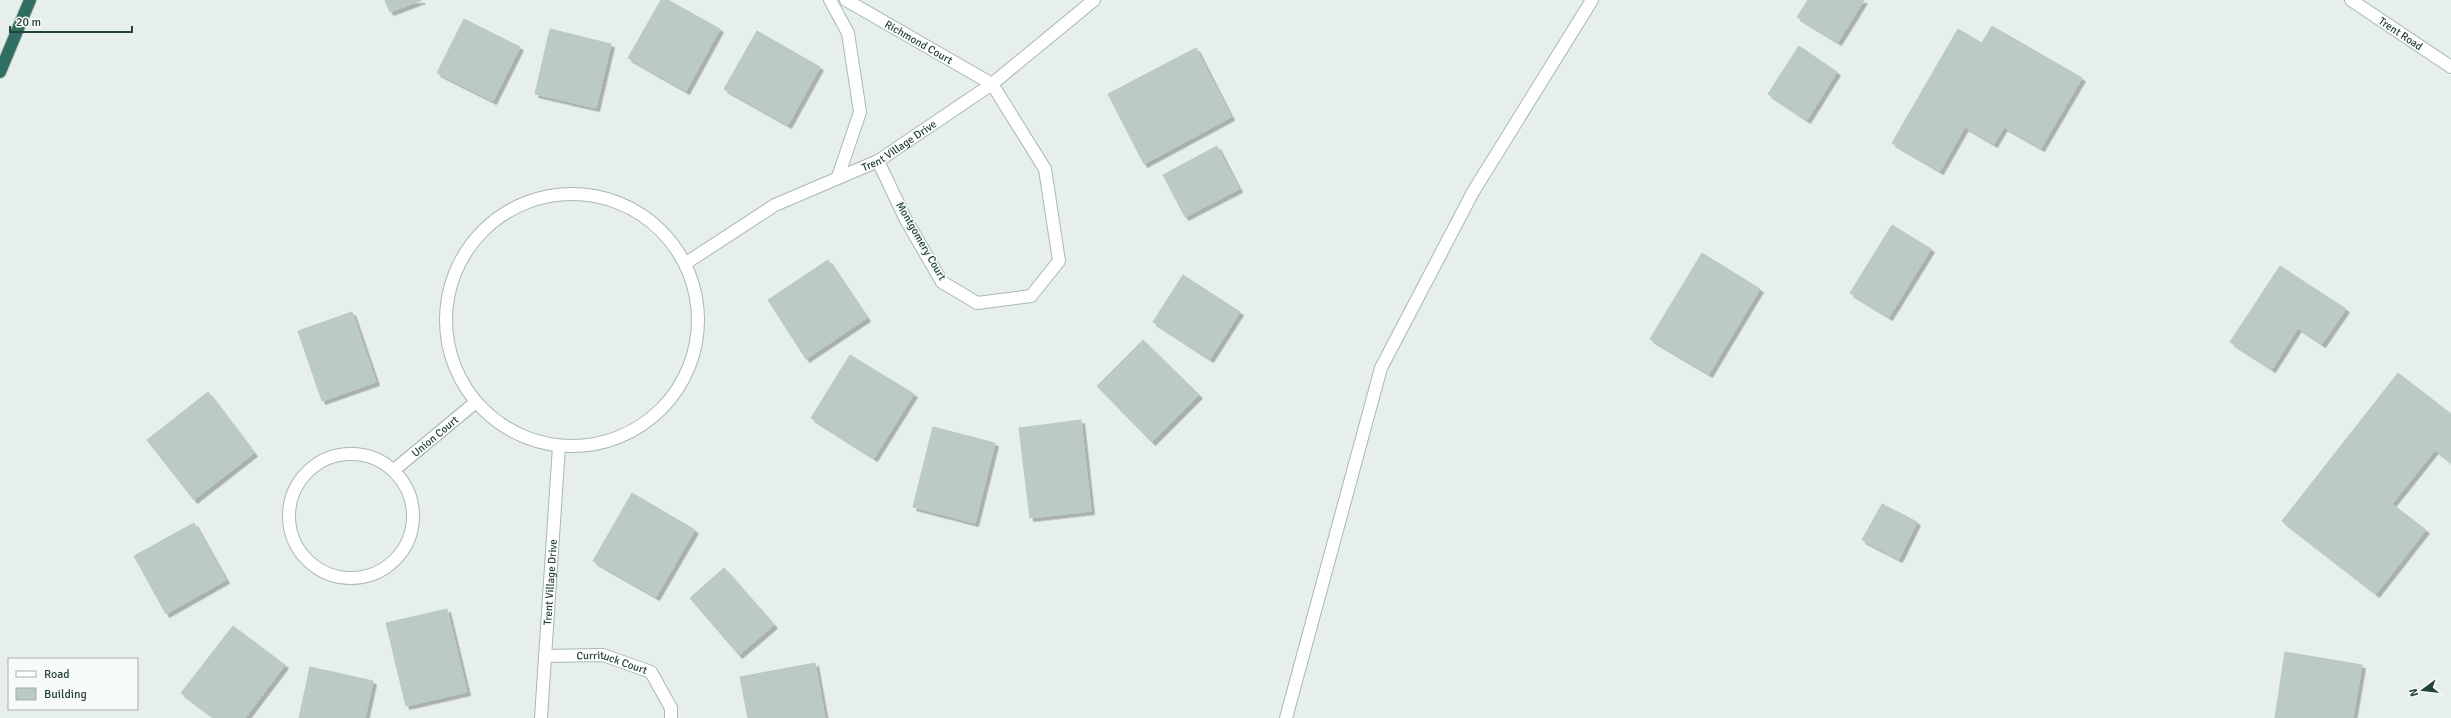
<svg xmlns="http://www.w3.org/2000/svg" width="2451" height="718" font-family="Signika,sans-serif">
<defs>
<filter id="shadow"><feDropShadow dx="3.5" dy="3.5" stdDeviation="0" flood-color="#0004"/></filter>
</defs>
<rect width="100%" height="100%" fill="#e6efeb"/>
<g fill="#bbcac4" stroke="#b8c9c2" filter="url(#shadow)">
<polygon points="385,0 422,0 390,12"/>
<polygon points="661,0 668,0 720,29 686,91 628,58"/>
<polygon points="1808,0 1864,0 1838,42 1797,17"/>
<polygon points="464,19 520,47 493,101 437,73"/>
<polygon points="1992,26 2082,78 2041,148 2004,127 1994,144 1965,127 1940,171 1892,143 1958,29 1982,43"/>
<polygon points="550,29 611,44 596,108 535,94"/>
<polygon points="757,31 820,67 788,125 724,89"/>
<polygon points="1799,46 1837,72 1807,120 1768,94"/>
<polygon points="1196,48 1231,117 1144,164 1108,94"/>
<polygon points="1217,146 1239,189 1185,217 1163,175"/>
<polygon points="1892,225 1931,249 1889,317 1850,293"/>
<polygon points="1702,253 1760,289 1709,374 1650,339"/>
<polygon points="828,260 867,318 806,359 768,300"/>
<polygon points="2280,266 2346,309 2322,344 2298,328 2272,369 2230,342"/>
<polygon points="1183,275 1240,312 1210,359 1153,322"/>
<polygon points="352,312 376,382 322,401 298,331"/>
<polygon points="1143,340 1199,395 1152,442 1097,386"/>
<polygon points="850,355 914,394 874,458 811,418"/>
<polygon points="2398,373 2451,414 2451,463 2435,450 2392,504 2426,530 2376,594 2282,521"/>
<polygon points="208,392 254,453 194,500 147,440"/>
<polygon points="1081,420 1091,511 1030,518 1019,428"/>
<polygon points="933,427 995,443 975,523 913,507"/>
<polygon points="632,493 695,530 656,597 593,561"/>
<polygon points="1882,504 1917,522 1899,559 1862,540"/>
<polygon points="194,523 226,580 166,614 134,556"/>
<polygon points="724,568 774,625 739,655 690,598"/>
<polygon points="447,609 467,692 406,706 386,623"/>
<polygon points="233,626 285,665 245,718 214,718 181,693"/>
<polygon points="2285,652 2362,665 2353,718 2275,718"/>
<polygon points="815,663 825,718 748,718 740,677"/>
<polygon points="310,667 373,681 365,718 299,718"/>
</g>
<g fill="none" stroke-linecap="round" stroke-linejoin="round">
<defs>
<polyline id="service" points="1286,718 1381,368 1473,192 1592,0"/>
<g id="minor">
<polyline points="830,0 848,33 860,112 838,177"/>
<path id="s1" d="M846,0L992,84L1045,169L1059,261L1031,296L977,303L942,282L906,220L878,161"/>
<circle cx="572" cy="320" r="126"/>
<path id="s2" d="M686,263L775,205L878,161L992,84L1094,0"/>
<circle cx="351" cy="516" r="62"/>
<path id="s3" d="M394,470L476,402"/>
<path id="s4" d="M545,656L603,655L651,672L671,708V718"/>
<path id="s5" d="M541,718L559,446"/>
</g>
<g id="tertiary">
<path id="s6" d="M2351,0L2451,67"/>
</g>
<polyline id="motorway" points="0,72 30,0"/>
</defs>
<use href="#service" stroke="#a8b8b2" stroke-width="14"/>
<use href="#minor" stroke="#a8b8b2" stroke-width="14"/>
<use href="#tertiary" stroke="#a8b8b2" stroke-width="14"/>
<use href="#motorway" stroke="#c2cac8" stroke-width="14"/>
<use href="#service" stroke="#fff" stroke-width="12"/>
<use href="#minor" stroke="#fff" stroke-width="12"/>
<use href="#tertiary" stroke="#fff" stroke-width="12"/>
<use href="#motorway" stroke="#2f6f62" stroke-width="12"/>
</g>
<g text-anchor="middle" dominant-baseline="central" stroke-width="3" stroke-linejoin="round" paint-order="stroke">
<g font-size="11" fill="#24423a" stroke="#f7fbf9">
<text stroke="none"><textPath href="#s6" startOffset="60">Trent Road</textPath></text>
<text stroke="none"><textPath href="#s1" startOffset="84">Richmond Court</textPath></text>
<text stroke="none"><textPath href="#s2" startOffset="244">Trent Village Drive</textPath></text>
<text transform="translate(921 241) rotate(60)">Montgomery Court</text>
<text stroke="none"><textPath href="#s3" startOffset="53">Union Court</textPath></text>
<text stroke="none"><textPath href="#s5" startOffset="136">Trent Village Drive</textPath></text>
<text stroke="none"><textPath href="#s4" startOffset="68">Currituck Court</textPath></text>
</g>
</g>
<rect x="8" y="658" width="130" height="52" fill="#f7fbf9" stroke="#a3b1ad"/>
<rect x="16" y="671" width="20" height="6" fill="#ffffff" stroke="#a3b1ad"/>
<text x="44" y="678" font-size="12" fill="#24423a">Road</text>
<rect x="16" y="688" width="20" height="12" fill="#bbcac4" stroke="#a3b1ad"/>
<text x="44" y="698" font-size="12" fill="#24423a">Building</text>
<g transform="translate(2423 690) rotate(255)" stroke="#f7fbf9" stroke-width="3" paint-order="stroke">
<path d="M0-3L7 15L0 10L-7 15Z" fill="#24423a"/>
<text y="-6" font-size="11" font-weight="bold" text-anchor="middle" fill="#24423a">N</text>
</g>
<path d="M10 26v6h122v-6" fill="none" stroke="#24423a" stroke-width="2"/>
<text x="16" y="26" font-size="12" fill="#24423a" stroke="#f7fbf9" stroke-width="3" paint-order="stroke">20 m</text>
</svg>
